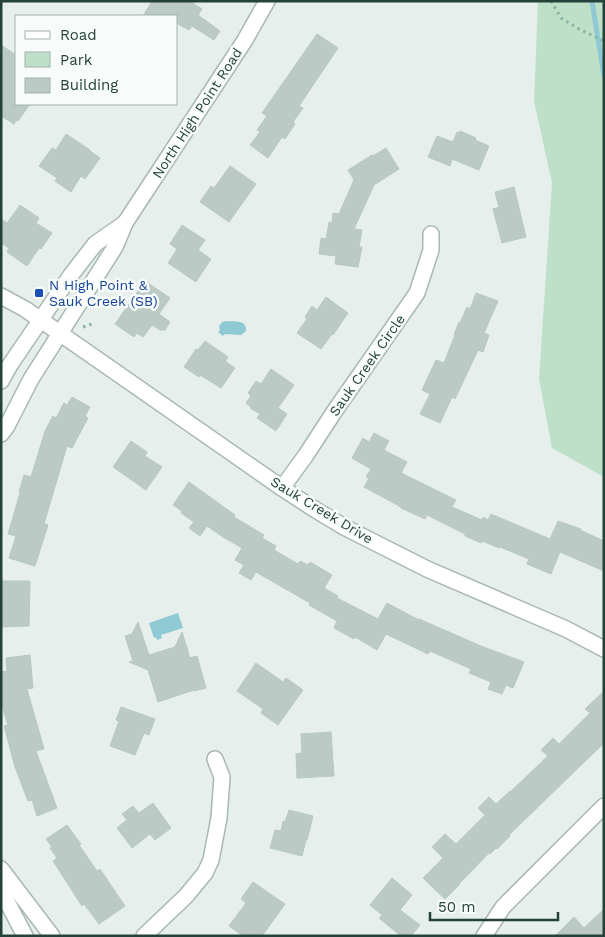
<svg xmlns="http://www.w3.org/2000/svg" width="605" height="937" font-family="'Work Sans',sans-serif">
<rect width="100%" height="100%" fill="#e6efeb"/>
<polygon fill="#bfe0c8" points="538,1 604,1 604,477 552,448 539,379 552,183 534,101"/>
<g fill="#8ec9d4">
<path d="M225,321C234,322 247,319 246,331L241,335L225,334L223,336L218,332L220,330L219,326L222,322Z"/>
<polygon points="178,613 183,628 161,635 162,638 157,640 156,637 154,638 149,623"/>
</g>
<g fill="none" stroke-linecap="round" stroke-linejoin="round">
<polyline stroke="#8ec9d4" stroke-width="5" points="592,1 604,76"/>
</g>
<g fill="#bbcac4" stroke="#b8c9c2">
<polygon points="152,1 190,1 202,9 198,15 220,31 214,40 192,26 189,30 176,23 176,16 143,16"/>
<polygon points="317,34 338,48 299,106 303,108 293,122 295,124 285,139 282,137 268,158 250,145 260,132 257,130 267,116 262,113"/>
<polygon points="1,45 16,55 16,104 30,104 18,121 16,120 14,124 1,116"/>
<polygon points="460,131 476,138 475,140 489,146 479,170 452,159 450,166 428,157 437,136 453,142 457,132 459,133"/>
<polygon points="66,134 90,150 90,151 100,158 85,179 81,176 71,192 55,181 57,178 39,166 52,148 56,150"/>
<polygon points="386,148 399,169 374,185 354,229 362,230 359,247 362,247 358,267 335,264 336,256 319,254 321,238 326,239 329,222 332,223 333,213 339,214 354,180 348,170 372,155 373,156"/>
<polygon points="230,166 256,184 229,222 200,202 211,186 214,188"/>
<polygon points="514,187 526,237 502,243 493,209 499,207 495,192"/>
<polygon points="20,205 39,218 36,223 52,233 41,249 39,248 27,266 7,252 9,248 1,243 1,219 7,223"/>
<polygon points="182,225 205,240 198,250 211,259 196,282 168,263 177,249 170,244"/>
<polygon points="145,281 170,298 159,314 170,322 165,330 160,330 152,325 143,337 137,333 134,337 115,324"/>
<polygon points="476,293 498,301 484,333 489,335 483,352 478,350 455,399 452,397 440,423 420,414 430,394 422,390 436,360 444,363 455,335 454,335 459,322 460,323 467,307 470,309"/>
<polygon points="326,297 348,313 333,335 332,334 321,349 297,333 307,319 305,317 312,306 317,310"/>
<polygon points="205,341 228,357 225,361 235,368 221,388 200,375 199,377 184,367 196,349 198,350"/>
<polygon points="271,369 294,385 278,408 287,414 276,431 257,418 260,414 250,408 251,407 246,403 251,396 248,393 256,381 261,384"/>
<polygon points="72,397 90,407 85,416 88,418 72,448 67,446 44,524 48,525 35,566 9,558 16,536 8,534 20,493 19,492 24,475 31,477 45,431 53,416 56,418 64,403 67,405"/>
<polygon points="374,433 389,441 384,450 407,462 401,473 456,500 452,507 482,520 483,517 488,520 491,514 550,539 558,521 581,529 580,530 604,541 604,571 560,552 551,574 527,564 529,559 500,547 499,548 482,541 481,543 465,536 465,534 427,515 425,519 401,508 401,507 364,487 369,478 366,477 371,469 352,458 363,438 369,442"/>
<polygon points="131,441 147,452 145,456 162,467 146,490 113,467"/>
<polygon points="189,482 235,515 234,517 264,535 262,538 276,546 274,550 298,564 300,561 308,565 310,562 332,575 324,588 338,596 337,598 378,619 387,603 419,620 419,619 481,646 524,662 513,688 506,685 502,694 488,689 491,682 469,673 471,669 430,651 428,654 386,634 377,650 355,637 354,639 334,628 337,621 309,605 310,603 256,572 251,580 239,573 244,565 235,560 242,548 223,537 207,526 200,536 189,528 194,522 181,513 182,511 173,505"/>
<polygon points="2,581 30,581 29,626 1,627"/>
<polygon points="138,622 149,655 175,647 182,632 190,658 197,656 206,688 194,691 194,690 158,702 148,670 129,662 133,661 125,636 132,634"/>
<polygon points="30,655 33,688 27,689 44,749 36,751 57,808 37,816 32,800 28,801 15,767 4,726 8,725 1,703 1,672 7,671 6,658"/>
<polygon points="256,663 283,682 286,678 303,690 278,725 261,713 263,709 237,691"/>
<polygon points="604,691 604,743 509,835 510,836 497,849 496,848 490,854 489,853 459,884 460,884 445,899 423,878 443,858 432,847 445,834 456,844 485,815 478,808 489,797 496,804 510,791 510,792 548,756 541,750 553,738 559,744 590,713 585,709"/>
<polygon points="121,707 155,719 149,735 144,733 135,755 110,746 119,721 116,720"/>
<polygon points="331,732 334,776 297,778 296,754 302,753 301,734"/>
<polygon points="153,803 171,828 155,840 150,834 132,848 117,828 127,820 122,814 133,806 139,813"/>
<polygon points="289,810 313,816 307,840 306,840 302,856 270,848 275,830 281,831 283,821 285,822"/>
<polygon points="67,825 81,844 79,845 97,871 100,869 125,906 99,924 84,904 82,906 53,861 57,858 50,848 52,847 46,839"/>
<polygon points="392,878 412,895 400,910 420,925 411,936 401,936 379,918 382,915 370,905"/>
<polygon points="253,882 285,904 262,936 243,936 229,926 246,903 241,899"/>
<polygon points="604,909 604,936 555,936 574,917 584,928"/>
</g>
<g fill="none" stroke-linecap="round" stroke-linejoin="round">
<defs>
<g id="minor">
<polyline points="1,296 25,309 282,488 311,507 344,527 427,569 566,629 604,649"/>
<polyline points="282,488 306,455 334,412 417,293 431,250 431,234"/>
<polyline points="144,936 186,896 205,873 211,860 219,818 222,777 215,759"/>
<polyline points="484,936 503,907 604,806"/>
</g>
<g id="tertiary">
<polyline points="1,381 10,365 71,275 95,244 125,223"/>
<polyline points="1,434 7,426 31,379 115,247 125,223 245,40 267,1"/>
<polyline points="1,869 52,936"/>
<polyline points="1,890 25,936"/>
</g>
</defs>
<use href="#minor" stroke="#a8b8b2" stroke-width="18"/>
<use href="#tertiary" stroke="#a8b8b2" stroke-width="18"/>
<g stroke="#86b3a5" stroke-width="3" stroke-dasharray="2.5 4" stroke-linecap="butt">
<polyline points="551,1 561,18 579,29 604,41"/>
<polyline points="83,327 92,324"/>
</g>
<use href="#minor" stroke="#fff" stroke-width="15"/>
<use href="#tertiary" stroke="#fff" stroke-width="15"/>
</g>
<rect fill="#1a4fb4" stroke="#f7fbf9" stroke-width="2" x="34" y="288" width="10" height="10" rx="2.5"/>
<g text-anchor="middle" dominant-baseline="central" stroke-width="5" stroke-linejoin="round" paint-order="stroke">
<g font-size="14" fill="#24423a" stroke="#f7fbf9">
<text transform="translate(197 113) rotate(-57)">North High Point Road</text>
<text transform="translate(367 365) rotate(-55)">Sauk Creek Circle</text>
<text transform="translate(322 510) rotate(31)">Sauk Creek Drive</text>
</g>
<g font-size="14" fill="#164399" stroke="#f7fbf9" text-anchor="start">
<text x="49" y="285">N High Point &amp;<tspan x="49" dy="16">Sauk Creek (SB)</tspan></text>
</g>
</g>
<rect width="605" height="937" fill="none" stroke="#24423a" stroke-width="5"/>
<rect x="15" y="15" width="162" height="90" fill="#f7fbf9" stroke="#a3b1ad"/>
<rect x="25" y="31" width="25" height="8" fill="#ffffff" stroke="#a3b1ad"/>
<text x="60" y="40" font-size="15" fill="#24423a">Road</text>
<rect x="25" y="52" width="25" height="15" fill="#bfe0c8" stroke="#a3b1ad"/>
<text x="60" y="65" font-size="15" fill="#24423a">Park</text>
<rect x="25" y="78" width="25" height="15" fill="#bbcac4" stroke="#a3b1ad"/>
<text x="60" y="90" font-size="15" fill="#24423a">Building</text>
<path d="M430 912v8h128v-8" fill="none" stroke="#24423a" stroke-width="2.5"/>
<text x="438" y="912" font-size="15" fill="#24423a" stroke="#f7fbf9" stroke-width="4" paint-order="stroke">50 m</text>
</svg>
